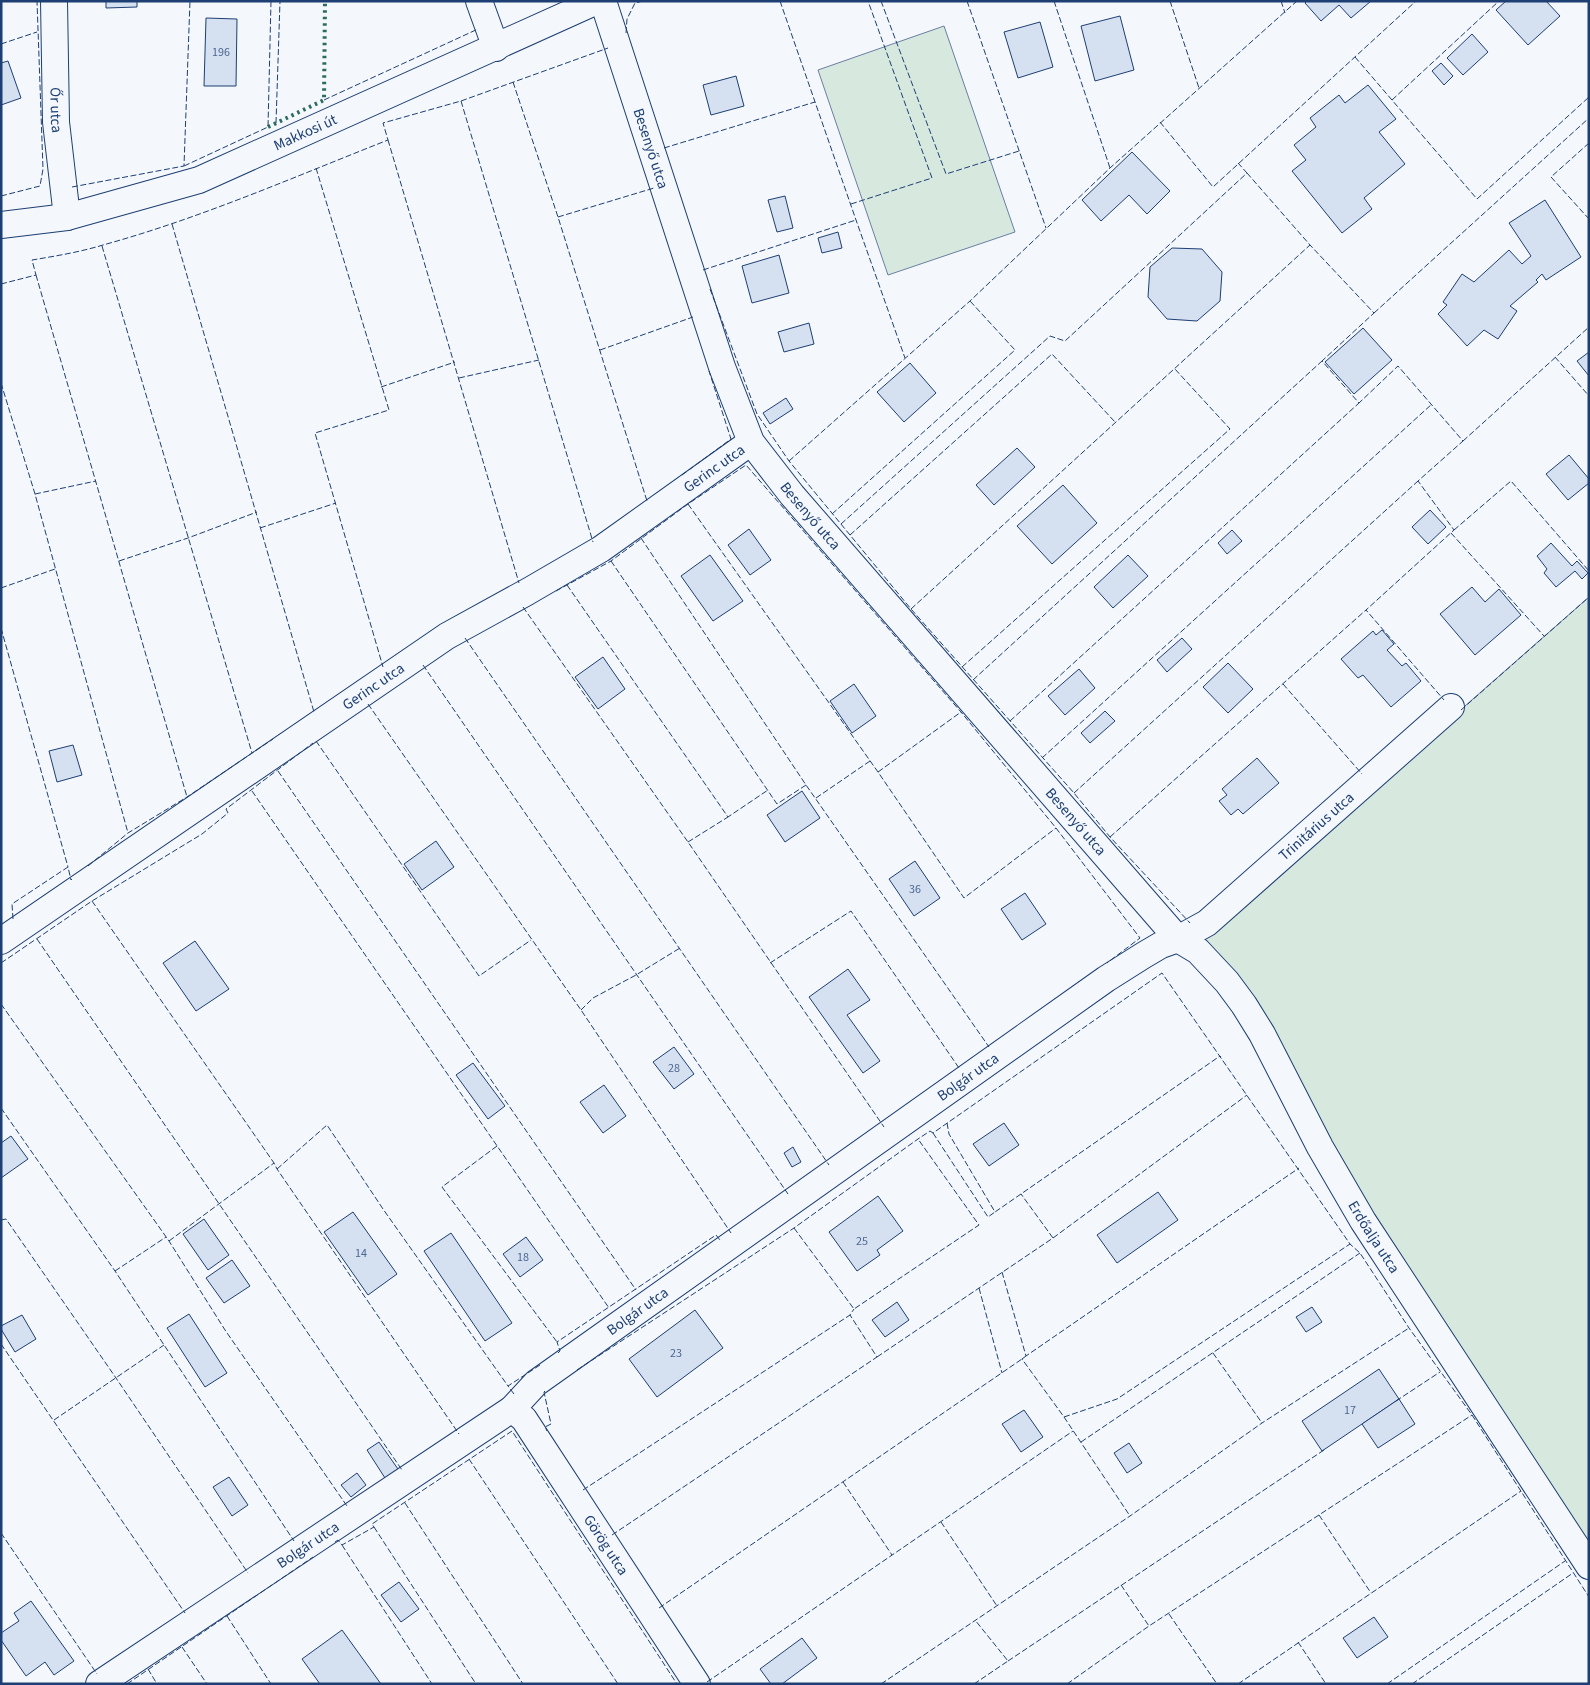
<svg xmlns="http://www.w3.org/2000/svg" width="1590" height="1685" font-family="'Source Sans 3',sans-serif">
<rect width="100%" height="100%" fill="#f4f7fb"/>
<g fill="#d7e8df" stroke="#687fa3">
<polygon points="944,26 1015,232 888,275 818,70"/>
<polygon points="1589,597 1589,1566 1262,1034 1178,939 1457,713"/>
</g>
<g fill="#d5e0f0" stroke="#1d3f73">
<polygon points="106,1 137,1 137,7 106,8"/>
<polygon points="1307,1 1371,1 1351,18 1339,5 1321,21 1305,3"/>
<polygon points="1506,1 1546,1 1560,16 1528,45 1496,10"/>
<polygon points="1120,16 1134,70 1095,81 1081,26"/>
<polygon points="206,18 237,19 236,86 204,86"/>
<polygon points="1040,22 1053,67 1018,78 1004,32"/>
<polygon points="1472,34 1488,52 1463,75 1447,58"/>
<polygon points="8,61 21,98 1,105 1,63"/>
<polygon points="1441,63 1453,76 1444,85 1432,71"/>
<polygon points="736,76 744,106 711,115 703,85"/>
<polygon points="1368,85 1396,119 1379,132 1405,164 1364,198 1372,209 1342,233 1292,171 1306,160 1294,145 1316,127 1310,118 1339,95 1345,103"/>
<polygon points="1132,152 1170,191 1147,214 1129,195 1101,221 1082,200"/>
<polygon points="785,196 793,228 777,232 768,200"/>
<polygon points="1545,200 1581,257 1546,280 1542,274 1536,280 1538,282 1510,306 1517,311 1498,339 1484,330 1467,346 1438,314 1447,305 1443,302 1462,274 1474,282 1509,250 1522,264 1531,256 1509,223"/>
<polygon points="838,232 842,248 822,253 818,238"/>
<polygon points="1172,248 1202,249 1222,272 1220,301 1197,321 1167,319 1148,297 1150,267"/>
<polygon points="779,255 789,293 752,303 742,266"/>
<polygon points="809,323 814,344 784,352 778,332"/>
<polygon points="1363,328 1392,360 1354,394 1325,362"/>
<polygon points="1589,352 1589,376 1577,361"/>
<polygon points="910,363 936,393 904,422 877,392"/>
<polygon points="786,398 793,409 770,424 763,413"/>
<polygon points="1017,448 1035,467 994,505 976,485"/>
<polygon points="1569,455 1589,479 1589,483 1568,500 1546,474"/>
<polygon points="1063,485 1097,523 1052,564 1017,526"/>
<polygon points="1430,510 1446,527 1428,544 1412,527"/>
<polygon points="749,529 771,560 750,575 728,545"/>
<polygon points="1232,530 1242,541 1227,554 1218,543"/>
<polygon points="1551,543 1572,566 1577,561 1588,573 1582,579 1575,571 1556,587 1544,573 1547,569 1537,556"/>
<polygon points="710,555 743,601 713,621 681,576"/>
<polygon points="1128,555 1148,576 1113,608 1094,587"/>
<polygon points="1472,587 1485,602 1499,589 1521,615 1475,655 1440,614"/>
<polygon points="1382,630 1394,644 1387,650 1402,666 1406,663 1421,681 1391,707 1363,675 1358,678 1341,659 1373,631 1376,635"/>
<polygon points="1182,638 1192,649 1167,672 1157,660"/>
<polygon points="603,657 625,689 598,709 575,677"/>
<polygon points="1228,663 1253,689 1228,713 1203,687"/>
<polygon points="1079,669 1095,688 1065,715 1048,696"/>
<polygon points="854,684 876,716 852,733 830,701"/>
<polygon points="1105,711 1115,721 1090,743 1081,733"/>
<polygon points="73,745 82,775 57,782 49,751"/>
<polygon points="1257,758 1279,783 1243,814 1238,809 1231,815 1219,801 1227,795 1222,789"/>
<polygon points="802,791 820,818 785,842 767,815"/>
<polygon points="436,841 454,867 422,890 404,864"/>
<polygon points="915,861 940,898 914,916 889,879"/>
<polygon points="1025,893 1046,924 1022,940 1001,909"/>
<polygon points="195,941 229,989 196,1011 163,963"/>
<polygon points="848,969 870,1000 847,1015 880,1061 863,1073 809,997"/>
<polygon points="674,1047 694,1074 674,1089 653,1062"/>
<polygon points="473,1063 505,1106 488,1119 456,1075"/>
<polygon points="604,1085 626,1116 603,1133 580,1102"/>
<polygon points="1004,1123 1019,1145 989,1166 973,1144"/>
<polygon points="11,1136 28,1159 1,1178 1,1143"/>
<polygon points="793,1147 801,1162 792,1167 784,1153"/>
<polygon points="1158,1192 1178,1220 1117,1263 1097,1235"/>
<polygon points="878,1196 903,1231 877,1250 880,1255 857,1271 829,1232"/>
<polygon points="353,1212 397,1274 368,1295 324,1232"/>
<polygon points="204,1219 229,1255 208,1270 183,1234"/>
<polygon points="451,1233 512,1323 485,1341 424,1251"/>
<polygon points="526,1237 543,1260 520,1277 503,1254"/>
<polygon points="232,1260 250,1286 224,1303 206,1278"/>
<polygon points="897,1302 909,1320 885,1337 872,1320"/>
<polygon points="1312,1307 1322,1322 1306,1332 1296,1317"/>
<polygon points="695,1310 723,1348 657,1397 629,1359"/>
<polygon points="189,1314 227,1373 205,1387 167,1328"/>
<polygon points="22,1315 36,1339 15,1352 1,1329 1,1326"/>
<polygon points="1379,1369 1399,1399 1322,1451 1302,1421"/>
<polygon points="1399,1399 1415,1424 1378,1448 1362,1424"/>
<polygon points="1024,1410 1043,1437 1021,1452 1002,1424"/>
<polygon points="379,1442 398,1469 385,1478 367,1450"/>
<polygon points="1129,1443 1142,1463 1127,1473 1114,1453"/>
<polygon points="357,1473 366,1485 351,1497 341,1485"/>
<polygon points="229,1477 248,1505 232,1516 213,1487"/>
<polygon points="399,1582 419,1609 401,1622 381,1595"/>
<polygon points="31,1601 74,1661 54,1675 45,1662 26,1676 1,1640 1,1633 19,1621 14,1613"/>
<polygon points="1374,1617 1388,1637 1357,1658 1343,1638"/>
<polygon points="342,1630 381,1684 320,1684 302,1659"/>
<polygon points="802,1638 817,1658 782,1684 771,1684 760,1669"/>
</g>
<g fill="none" stroke-linecap="round" stroke-linejoin="round">
<defs>
<g id="street">
<path id="s1" d="M54,1L56,122L67,217"/>
<polyline points="479,1 496,48"/>
<path id="s2" d="M603,1L722,367L751,442L792,495L1178,939L1198,951L1227,982L1244,1005L1262,1034L1320,1147L1363,1221L1589,1566"/>
<path id="s3" d="M1,225L67,217L199,180L597,1"/>
<path id="s4" d="M1,941L447,636L527,592L601,549L751,442"/>
<path id="s5" d="M512,1409L524,1419L697,1684"/>
<path id="s6" d="M99,1684L512,1409L536,1383L1106,979L1144,955L1161,945L1178,939L1207,923L1451,707"/>
</g>
</defs>
<use href="#street" stroke="#1d3f73" stroke-width="28"/>
<use href="#street" stroke="#f4f7fb" stroke-width="26"/>
<polyline stroke="#2c6c60" stroke-width="4" stroke-dasharray="2.5 4" stroke-linecap="butt" points="268,127 324,100 325,1"/>
<g stroke="#1d3f73" stroke-width="1" stroke-dasharray="6 2.5" stroke-linecap="butt">
<polyline points="780,1 856,220 905,358"/>
<polyline points="881,1 946,174 1019,151"/>
<polyline points="967,1 1046,228"/>
<polyline points="1054,1 1110,168"/>
<polyline points="1170,1 1199,88"/>
<polyline points="1281,1 1285,13"/>
<polyline points="626,33 627,19 635,3 643,1"/>
<polyline points="1,44 37,32"/>
<polyline points="1355,57 1477,199 1589,97"/>
<polyline points="513,82 558,217 647,501"/>
<polyline points="324,100 478,29"/>
<polyline points="1392,100 1499,1"/>
<polyline points="461,101 593,542"/>
<polyline points="1160,122 1213,187 1416,1"/>
<polyline points="276,123 280,1"/>
<polyline points="388,140 519,583"/>
<polyline points="1589,143 1551,177 1589,219"/>
<polyline points="664,148 815,102"/>
<polyline points="184,166 268,127 271,1"/>
<polyline points="316,168 389,410 315,433 383,667"/>
<polyline points="1247,173 1310,245 1374,313 1322,361 1359,403 1398,366 1463,441 1418,481 1454,530 1366,610 1444,700"/>
<polyline points="72,187 184,166 190,1"/>
<polyline points="1,196 40,186 43,169 37,1"/>
<polyline points="851,204 932,178 868,1"/>
<polyline points="558,217 654,188"/>
<polyline points="172,224 314,712"/>
<polyline points="102,246 252,753"/>
<polyline points="703,270 856,220"/>
<polyline points="36,275 187,797"/>
<path d="M1,284L36,275L32,260C56,256 80,252 103,245C201,218 294,177 388,140L383,123L461,101L608,48"/>
<polyline points="710,289 757,414 789,461 911,609 1074,793 1110,837 1190,923"/>
<polyline points="1374,313 1589,118"/>
<polyline points="600,350 693,317"/>
<polyline points="1555,357 1589,396"/>
<polyline points="459,378 539,360"/>
<polyline points="1,383 35,494 128,833"/>
<polyline points="381,387 455,362"/>
<polyline points="1463,441 1589,327"/>
<polyline points="789,461 970,301 1110,168 1297,1"/>
<polyline points="682,475 731,439 709,371"/>
<polyline points="35,494 96,481"/>
<polyline points="688,504 878,772 964,898 1056,828"/>
<polyline points="832,514 1015,350 970,301"/>
<polyline points="841,524 1050,336 1065,341 1247,173 1238,163"/>
<polyline points="260,528 336,503"/>
<polyline points="1454,530 1511,481 1589,571"/>
<polyline points="1451,533 1544,636"/>
<polyline points="850,535 1052,354 1115,422"/>
<polyline points="641,538 806,785 989,1047"/>
<polyline points="119,561 188,538 257,512"/>
<polyline points="611,561 777,804 806,785"/>
<polyline points="567,585 728,817 768,790"/>
<polyline points="1,588 55,569"/>
<polyline points="556,591 611,561 688,504 746,465 961,712 1056,828 1140,938 1107,963"/>
<polyline points="523,607 688,842 884,1127"/>
<polyline points="911,609 1310,245"/>
<polyline points="1,628 68,867"/>
<polyline points="465,638 829,1165"/>
<polyline points="423,665 788,1194"/>
<polyline points="962,667 1230,429 1174,368"/>
<polyline points="973,680 1322,361"/>
<polyline points="1283,684 1362,774"/>
<polyline points="368,704 581,1010 731,1233"/>
<polyline points="1461,710 1589,597"/>
<polyline points="1010,721 1359,403"/>
<polyline points="316,741 479,976 531,940"/>
<polyline points="1042,758 1432,404"/>
<polyline points="278,771 636,1290"/>
<polyline points="878,772 961,712"/>
<polyline points="252,791 609,1308"/>
<polyline points="1074,793 1418,481"/>
<polyline points="816,798 870,761"/>
<polyline points="1110,837 1366,610"/>
<polyline points="688,842 728,817"/>
<polyline points="88,866 128,833 187,797 273,739"/>
<polyline points="92,901 274,1163 277,1169 459,1434"/>
<polyline points="13,919 12,904 68,867 71,880 72,879"/>
<polyline points="37,939 402,1470"/>
<polyline points="1,963 92,901 202,834 228,813 226,809 313,743"/>
<polyline points="770,963 851,911 959,1068"/>
<polyline points="1,1004 169,1241 225,1330 347,1506"/>
<polyline points="581,1010 593,998 636,975 680,948"/>
<polyline points="1,1108 115,1271 294,1541"/>
<polyline points="947,1123 949,1134 995,1212 1220,1056 1221,1057"/>
<polyline points="933,1133 988,1217 995,1212"/>
<polyline points="497,1146 442,1187 557,1342"/>
<polyline points="277,1169 327,1125 383,1209 508,1386"/>
<polyline points="1,1220 6,1219 116,1378 248,1573"/>
<polyline points="794,1228 854,1309 979,1225 918,1139"/>
<polyline points="1053,1238 1247,1095"/>
<polyline points="169,1241 274,1163"/>
<polyline points="115,1271 166,1237"/>
<polyline points="1002,1272 1026,1356 1299,1168"/>
<polyline points="979,1288 1002,1373"/>
<polyline points="1,1344 185,1613"/>
<polyline points="558,1353 560,1351 557,1342 716,1235 720,1240 721,1239"/>
<polyline points="1213,1353 1262,1423"/>
<polyline points="1026,1356 1022,1359 1064,1417 1130,1516"/>
<polyline points="877,1357 1053,1238 1021,1194"/>
<polyline points="577,1370 794,1228 918,1139 930,1131 933,1133 1162,973 1350,1244 1360,1253 1409,1328 1472,1415 1589,1597"/>
<polyline points="545,1391 544,1392 551,1424 545,1427 547,1431"/>
<polyline points="514,1394 508,1386 540,1365"/>
<polyline points="1396,1401 1440,1372"/>
<polyline points="1064,1417 1117,1399 1350,1244"/>
<polyline points="54,1420 164,1345"/>
<polyline points="1081,1442 1360,1253"/>
<polyline points="469,1459 618,1684"/>
<polyline points="843,1482 892,1555"/>
<polyline points="583,1490 850,1315 854,1309"/>
<polyline points="405,1503 523,1684"/>
<polyline points="1319,1515 1371,1593"/>
<polyline points="941,1522 997,1606"/>
<polyline points="374,1527 476,1684"/>
<polyline points="1,1533 97,1674"/>
<polyline points="612,1535 877,1357 850,1315"/>
<polyline points="335,1542 338,1540 342,1545 374,1527 372,1524 512,1431 677,1684"/>
<polyline points="342,1545 432,1684"/>
<polyline points="1121,1585 1149,1626"/>
<polyline points="659,1608 1022,1359"/>
<polyline points="1169,1614 1217,1684"/>
<polyline points="227,1616 271,1684"/>
<polyline points="1298,1642 1326,1684"/>
<polyline points="182,1647 207,1684"/>
<polyline points="1008,1661 1324,1450"/>
<polyline points="148,1669 157,1684"/>
<polyline points="707,1682 1073,1431"/>
<polyline points="127,1684 313,1557"/>
<polyline points="881,1684 1130,1516 1262,1423 1409,1328"/>
<polyline points="974,1684 1008,1661 975,1620"/>
<polyline points="1067,1684 1149,1626 1472,1415"/>
<polyline points="1238,1684 1521,1491"/>
<polyline points="1387,1684 1565,1561"/>
<polyline points="1412,1684 1573,1573"/>
</g>
</g>
<g text-anchor="middle" dominant-baseline="central" stroke-width="4" stroke-linejoin="round" paint-order="stroke">
<g font-size="12" fill="#4b6792">
<text x="221" y="52">196</text>
<text x="915" y="889">36</text>
<text x="674" y="1068">28</text>
<text x="862" y="1241">25</text>
<text x="361" y="1253">14</text>
<text x="523" y="1257">18</text>
<text x="676" y="1353">23</text>
<text x="1350" y="1410">17</text>
</g>
<g font-size="15" fill="#1d3f73" stroke="#f4f7fb">
<text stroke="none"><textPath href="#s1" startOffset="109">Őr utca</textPath></text>
<text stroke="none"><textPath href="#s3" startOffset="320">Makkosi út</textPath></text>
<text stroke="none"><textPath href="#s2" startOffset="155">Besenyő utca</textPath></text>
<text stroke="none"><textPath href="#s4" startOffset="856">Gerinc utca</textPath></text>
<text stroke="none"><textPath href="#s2" startOffset="560">Besenyő utca</textPath></text>
<text stroke="none"><textPath href="#s4" startOffset="451">Gerinc utca</textPath></text>
<text stroke="none"><textPath href="#s2" startOffset="965">Besenyő utca</textPath></text>
<text stroke="none"><textPath href="#s6" startOffset="1492">Trinitárius utca</textPath></text>
<text stroke="none"><textPath href="#s6" startOffset="1061">Bolgár utca</textPath></text>
<text stroke="none"><textPath href="#s2" startOffset="1481">Erdőalja utca</textPath></text>
<text stroke="none"><textPath href="#s6" startOffset="656">Bolgár utca</textPath></text>
<text stroke="none"><textPath href="#s6" startOffset="251">Bolgár utca</textPath></text>
<text stroke="none"><textPath href="#s5" startOffset="166">Görög utca</textPath></text>
</g>
</g>
<rect width="1590" height="1685" fill="none" stroke="#1d3f73" stroke-width="5"/>
</svg>
